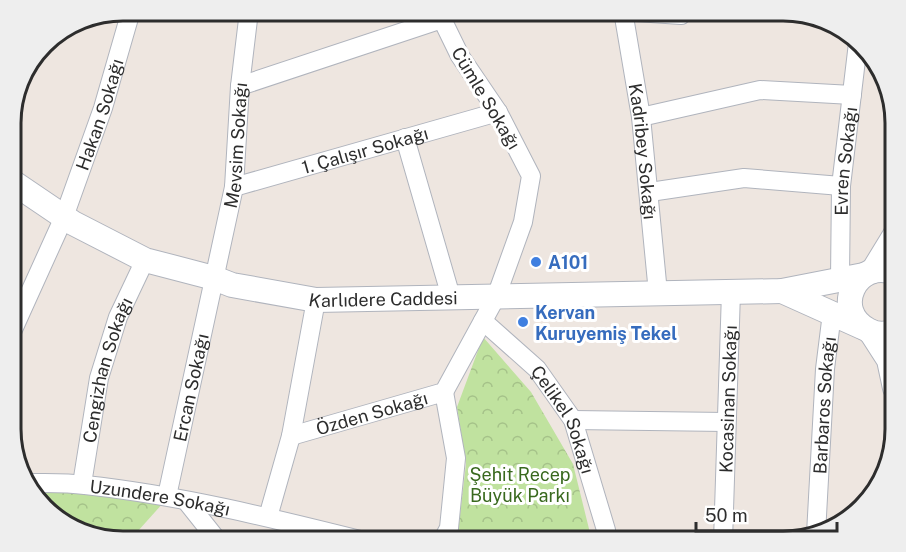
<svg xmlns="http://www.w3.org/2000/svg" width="906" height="552" font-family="'Public Sans',sans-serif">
<defs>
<pattern id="forest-crowns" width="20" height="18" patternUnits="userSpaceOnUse" patternTransform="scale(1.5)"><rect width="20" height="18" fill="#c0e29f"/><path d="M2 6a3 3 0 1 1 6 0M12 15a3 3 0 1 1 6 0" fill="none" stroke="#a5c289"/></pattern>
</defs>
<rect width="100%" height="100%" fill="#eee6e0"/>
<g fill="url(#forest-crowns)">
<polygon points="483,337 531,392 573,464 592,541 457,541 466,464 457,407"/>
<polygon points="40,484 164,502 129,541 123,541 62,523 41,501"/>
</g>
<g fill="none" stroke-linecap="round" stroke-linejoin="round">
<defs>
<g id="street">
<polyline points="621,11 681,15 683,11"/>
<path id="s1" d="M623,11L641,117L658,293"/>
<polyline points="240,86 442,19"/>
<polyline points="641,117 760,90 852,95"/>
<polyline points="405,138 451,297"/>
<path id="s2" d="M234,187L498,112"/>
<polyline points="650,192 744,178 841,186"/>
<path id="s3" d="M840,279L841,186L858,43"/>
<path id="s4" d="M483,321L537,369L573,420L606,530L607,541"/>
<path id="s5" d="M11,334L64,217L103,108L131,11"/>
<polyline points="573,420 726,422"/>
<path id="s6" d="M291,436L444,392L496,297L523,222L531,176L498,112L460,56L438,11"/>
<path id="s7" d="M25,483C45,483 65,482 85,485C179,495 272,518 364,541"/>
<path id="s8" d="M82,484L99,378L118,317L145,260"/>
<path id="s9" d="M167,496L234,187L240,86L249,11"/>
<polyline points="187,502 218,541"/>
<polyline points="268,517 291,436 316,300"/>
<path id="s10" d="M816,534L825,369L832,313"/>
<polyline points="442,541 449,528 456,458 444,392"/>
<path id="s11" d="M723,541L731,292"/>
</g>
<g id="secondary">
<path id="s12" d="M11,181L73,223L145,260L214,278L232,285L316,300L782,291L864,275"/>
<polyline points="873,271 895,235"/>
<path d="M895,273C856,257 831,311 868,330C877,335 887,335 895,330"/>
<polyline points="782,291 862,327"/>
<polyline points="871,332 889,360 895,388"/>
</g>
</defs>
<use href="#street" stroke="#b0b4bd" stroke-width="20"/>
<use href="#secondary" stroke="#b0b4bd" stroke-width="26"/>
<use href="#street" stroke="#fff" stroke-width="18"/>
<use href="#secondary" stroke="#fff" stroke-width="24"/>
</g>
<g fill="#3f7fe0" stroke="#fff" stroke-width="2">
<circle cx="536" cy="262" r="6"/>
<circle cx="523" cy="322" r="6"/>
</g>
<g text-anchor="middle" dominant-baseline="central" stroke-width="6" stroke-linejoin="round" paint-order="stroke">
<g font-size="18" fill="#2d2d2d" stroke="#fff">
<text transform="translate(486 98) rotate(59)">Cümle Sokağı</text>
<text stroke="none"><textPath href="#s5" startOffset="237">Hakan Sokağı</textPath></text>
<text stroke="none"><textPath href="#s9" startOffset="358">Mevsim Sokağı</textPath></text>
<text stroke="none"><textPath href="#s2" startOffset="136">1. Çalışır Sokağı</textPath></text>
<text stroke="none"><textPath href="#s1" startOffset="142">Kadribey Sokağı</textPath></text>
<text stroke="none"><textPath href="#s3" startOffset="118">Evren Sokağı</textPath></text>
<text stroke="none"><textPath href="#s12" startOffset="399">Karlıdere Caddesi</textPath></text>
<text stroke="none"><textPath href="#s8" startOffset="117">Cengizhan Sokağı</textPath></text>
<text stroke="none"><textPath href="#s9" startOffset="111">Ercan Sokağı</textPath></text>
<text stroke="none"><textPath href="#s11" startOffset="142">Kocasinan Sokağı</textPath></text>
<text stroke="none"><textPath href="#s10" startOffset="129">Barbaros Sokağı</textPath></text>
<text stroke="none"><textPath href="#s6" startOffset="84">Özden Sokağı</textPath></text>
<text stroke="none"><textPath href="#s4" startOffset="130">Çelikel Sokağı</textPath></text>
<text stroke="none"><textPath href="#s7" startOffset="136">Uzundere Sokağı</textPath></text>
</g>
<g font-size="18" font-weight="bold" fill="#366cbe" stroke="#fff" text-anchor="start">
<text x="548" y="262">A101</text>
<text x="535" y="312">Kervan<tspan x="535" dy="21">Kuruyemiş Tekel</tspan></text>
</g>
<g font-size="18" fill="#39691e" stroke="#fff">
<text x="520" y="474">Şehit Recep<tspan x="520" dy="21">Büyük Parkı</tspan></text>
</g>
</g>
<path d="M0 0H906V552H0ZM123 21H783A102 102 0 0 1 885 123V429A102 102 0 0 1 783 531H123A102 102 0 0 1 21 429V123A102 102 0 0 1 123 21Z" fill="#eee" fill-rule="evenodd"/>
<path fill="none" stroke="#2d2d2d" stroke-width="3" d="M123 21H783A102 102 0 0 1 885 123V429A102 102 0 0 1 783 531H123A102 102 0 0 1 21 429V123A102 102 0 0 1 123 21Z"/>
<path d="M696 522v9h141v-9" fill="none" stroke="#2d2d2d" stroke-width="3"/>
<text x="705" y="522" font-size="18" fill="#2d2d2d" stroke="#ffffff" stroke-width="4.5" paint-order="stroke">50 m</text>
</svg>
